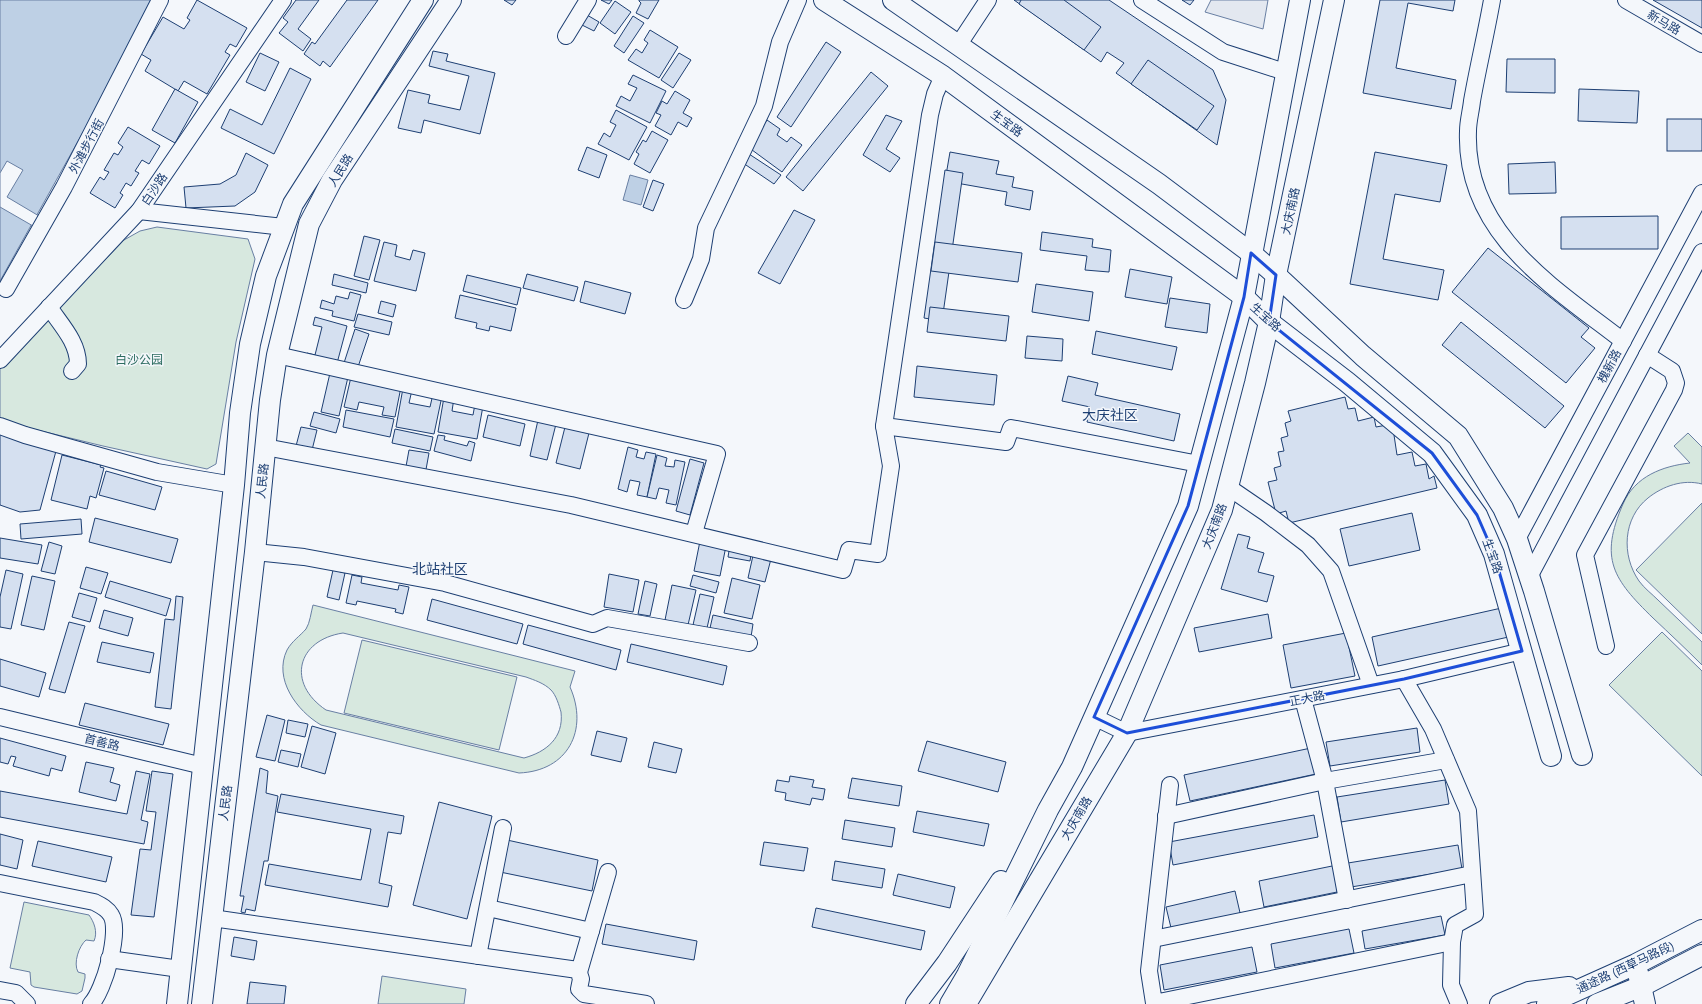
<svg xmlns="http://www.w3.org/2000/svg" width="1702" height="1004" font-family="'PT Sans','Noto Sans SC',sans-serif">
<rect width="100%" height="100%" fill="#f4f7fb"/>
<g fill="#d7e8df" stroke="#687fa3" fill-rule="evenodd">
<polygon points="157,227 248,239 255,259 236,342 216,464 207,469 103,446 0,421 0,369 124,240 140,231"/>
<path d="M1688,433L1702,447V484C1683,479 1663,486 1648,498C1623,518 1621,555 1639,581C1644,588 1652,594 1658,600C1673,614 1687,628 1702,642V665C1686,649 1670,634 1653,618C1613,579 1599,559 1623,504C1635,476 1663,466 1690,463L1674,446Z"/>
<polygon points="1702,503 1702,634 1636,570"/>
<path d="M313,605L575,671L570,687C589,730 568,771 519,773L321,725C297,711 273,679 287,650C292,641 300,636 306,629C310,623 311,612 313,605ZM343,633L526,677C534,680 544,683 551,690C556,695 559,705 561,712C564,738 546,752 524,758L326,710C286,683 297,640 343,633Z"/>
<polygon points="1662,632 1702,671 1702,776 1609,685"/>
<polygon points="362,640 517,677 499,750 344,713"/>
<path d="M24,902L89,915C94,922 98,932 94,941L86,940C79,946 73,963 78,972L85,974V978L82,991L77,994L34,987L31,985L30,972L10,968Z"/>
<polygon points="382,976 466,989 464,1004 378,1004"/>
</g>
<polygon fill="#e3e8f0" stroke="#687fa3" points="1211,0 1268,0 1263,29 1205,12"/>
<g fill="#bed0e5" stroke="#687fa3">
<polygon points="0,0 154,0 149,14 0,281"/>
<polygon points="630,175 648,180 641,205 623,200"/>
</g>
<polygon fill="#f4f7fb" stroke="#687fa3" points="7,161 23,170 7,197 39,216 33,226 0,207 0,173"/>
<g fill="#d5e0f0" stroke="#1d3f73">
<polygon points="197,0 247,28 236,47 230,44 225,52 230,55 207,94 184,81 178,91 145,71 151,60 141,54 163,17 184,29 190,20 187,18"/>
<polygon points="296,0 319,0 298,29 311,39 303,51 279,33 288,22 283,18"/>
<polygon points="347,0 378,0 330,67 323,61 320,66 304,54 312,42 315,44"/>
<polygon points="504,0 516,0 512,5"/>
<polygon points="601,0 612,0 609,4"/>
<polygon points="639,0 659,0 648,19 636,13 641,3 639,1"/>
<polygon points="1014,0 1109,0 1213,70 1226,100 1217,145 1116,73 1124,63 1107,52 1101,62"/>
<polygon points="1021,0 1064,0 1101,27 1084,50 1019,4"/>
<polygon points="1182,0 1194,0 1190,5"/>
<polygon points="1380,0 1455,0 1453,11 1408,3 1396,68 1456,80 1451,109 1363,93"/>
<polygon points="1653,0 1702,0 1702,28"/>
<polygon points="615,1 631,12 615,34 600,23"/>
<polygon points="587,15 599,22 594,31 582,25"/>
<polygon points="633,16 644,23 624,53 614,46"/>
<polygon points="650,30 678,47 659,78 628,60 636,49 642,53 648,43 644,40"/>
<polygon points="826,42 841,52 791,127 777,117"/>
<polygon points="433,51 448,54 446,61 495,73 480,134 424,120 421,133 398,128 408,90 430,95 428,103 460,110 469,76 429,66"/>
<polygon points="260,53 279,62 265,91 246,82"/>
<polygon points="679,53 691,60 673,88 661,80"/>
<polygon points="1507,59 1555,59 1555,93 1506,92"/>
<polygon points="1148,60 1214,106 1197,130 1131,84"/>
<polygon points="290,68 311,79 274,154 221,128 230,109 262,125"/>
<polygon points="871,72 888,86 803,191 786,177"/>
<polygon points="633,75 666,91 650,123 616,106 621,96 630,101 637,88 628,84"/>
<polygon points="175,89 198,102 175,143 152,130"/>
<polygon points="1579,89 1639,91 1637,123 1578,121"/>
<polygon points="675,91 690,100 683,113 692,118 687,127 678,122 671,135 655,126 661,115 656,113 662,101 667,104"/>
<polygon points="616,110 647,127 629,160 598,144 604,133 610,137 616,125 610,122"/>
<polygon points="886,115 902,121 886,149 900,158 890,172 863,155"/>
<rect x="1667" y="119" width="35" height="32"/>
<polygon points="767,120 780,129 777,135 787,142 791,137 802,145 782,172 748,147"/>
<polygon points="128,127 160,146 149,164 142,160 135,171 139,173 131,186 126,183 120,193 123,195 115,208 90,193 100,177 104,180 109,172 104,170 114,153 118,155 123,147 118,143"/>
<polygon points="652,131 668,140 650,173 634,164 639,154 636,152 643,140 646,142"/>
<polygon points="587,147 607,155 599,178 578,170"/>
<polygon points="950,152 999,161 996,174 1014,177 1012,187 1033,191 1030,210 1005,205 1007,192 945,181"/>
<polygon points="1375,152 1447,165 1440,202 1395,194 1383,259 1444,270 1438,300 1350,284"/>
<polygon points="246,153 268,165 255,192 235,206 186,208 184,187 220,184 236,175"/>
<polygon points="749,154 781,175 774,184 743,163"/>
<polygon points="1555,162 1556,193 1509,194 1508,164"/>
<polygon points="945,170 963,173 942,321 924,318"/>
<polygon points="653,180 664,184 653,211 643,207"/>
<polygon points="794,210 815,220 780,284 758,273"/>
<polygon points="1658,216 1658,249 1561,249 1561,217"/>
<polygon points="1042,232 1093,239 1092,247 1111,250 1109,272 1085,270 1087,256 1040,250"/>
<polygon points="364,236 380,240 369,280 354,276"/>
<polygon points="384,242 397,245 395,256 410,260 413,250 425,253 416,291 374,281"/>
<polygon points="935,242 1022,253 1018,282 931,271"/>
<polygon points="1488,248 1589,328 1581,337 1595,348 1566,383 1452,292"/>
<polygon points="1130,269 1172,277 1167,304 1125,297"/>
<polygon points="334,274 368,283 366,293 332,285"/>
<polygon points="527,274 578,287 574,301 523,288"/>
<polygon points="467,275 521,288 517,305 463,291"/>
<polygon points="585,281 631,293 625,314 580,302"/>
<polygon points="1036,284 1093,292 1089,321 1032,312"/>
<polygon points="350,292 361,295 354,321 332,316 333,311 320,308 322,300 334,304 336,296 348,299"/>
<polygon points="460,295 516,308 511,331 490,326 489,331 476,328 477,323 455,318"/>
<polygon points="1170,298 1210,304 1207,333 1165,327"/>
<polygon points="381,301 396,305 393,317 378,313"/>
<polygon points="930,307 1009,316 1006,341 927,332"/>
<polygon points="358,314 392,322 389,335 354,327"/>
<polygon points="315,317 347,326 336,367 305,359 307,353 315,355 322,327 313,325"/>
<polygon points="1461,322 1564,406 1545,428 1442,345"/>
<polygon points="355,329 369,334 357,370 343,366"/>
<polygon points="1096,331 1177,347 1172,370 1092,354"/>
<polygon points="1027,336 1063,339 1062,361 1025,358"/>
<polygon points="917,366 997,375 994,405 914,397"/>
<polygon points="330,373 348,377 339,416 321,412"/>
<polygon points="1068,376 1098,383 1095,395 1180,414 1174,441 1087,422 1090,407 1062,401"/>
<polygon points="351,377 401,387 395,417 382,415 384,407 359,402 357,410 344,407"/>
<polygon points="403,388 412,390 409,403 430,407 433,394 442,396 434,434 396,427"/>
<polygon points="444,397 454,398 452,411 473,415 475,404 483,406 477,439 438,432"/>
<polygon points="1345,397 1348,409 1355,408 1358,421 1374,417 1376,427 1387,425 1394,435 1397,455 1412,452 1415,466 1426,464 1429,479 1434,476 1437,488 1289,523 1286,511 1276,514 1268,482 1277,480 1274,468 1281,466 1278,452 1284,451 1281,438 1288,436 1285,423 1291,421 1288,411"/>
<polygon points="346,410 394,419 390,437 343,427"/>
<polygon points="314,412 340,419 336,433 310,426"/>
<polygon points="488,415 525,424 520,446 483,437"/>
<polygon points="538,420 556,424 547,460 530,456"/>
<polygon points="301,427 317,430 312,450 296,446"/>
<polygon points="565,427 589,433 580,469 556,463"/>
<polygon points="395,429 433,437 430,451 392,443"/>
<polygon points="0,434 56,451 40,510 20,512 0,505"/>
<polygon points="438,435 445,436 444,440 467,446 469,441 475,443 471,461 434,451"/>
<polygon points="628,447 638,450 636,457 644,459 646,452 656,454 647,497 637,495 640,482 630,480 627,492 618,489"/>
<polygon points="409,450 429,453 425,475 405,472"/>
<polygon points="62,455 101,465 100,467 104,468 96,498 90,496 87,509 51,500"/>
<polygon points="657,455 667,458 665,466 674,467 675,460 685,462 676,505 666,503 669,490 659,488 656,499 647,497"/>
<polygon points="690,459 704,463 690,515 676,511"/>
<polygon points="106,471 162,487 155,510 99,495"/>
<polygon points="1412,513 1420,550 1349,566 1340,529"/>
<polygon points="95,518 178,539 171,563 89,542"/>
<polygon points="81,519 82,534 21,539 20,524"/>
<polygon points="1238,534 1250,537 1247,548 1264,553 1258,572 1274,576 1267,602 1221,589"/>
<polygon points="0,538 42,545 38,564 0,558"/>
<polygon points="700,541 726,546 720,576 694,571"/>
<polygon points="49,542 62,546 55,574 41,571"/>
<polygon points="730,545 752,549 750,561 728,557"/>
<polygon points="754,551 772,555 765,582 748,578"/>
<polygon points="86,567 108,573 101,594 80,588"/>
<polygon points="6,570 23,574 11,629 0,627 0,597"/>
<polygon points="333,570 345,573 339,600 327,597"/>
<polygon points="609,574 639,580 633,612 604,607"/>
<polygon points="352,575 362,577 361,583 398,590 399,585 409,587 403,614 395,612 396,609 357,601 356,605 346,603"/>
<polygon points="693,575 719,582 716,593 690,586"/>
<polygon points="32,576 55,581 44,630 21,625"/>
<polygon points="732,578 760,585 752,619 724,613"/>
<polygon points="110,581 171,599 166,616 105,597"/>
<polygon points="645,581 657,584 650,616 638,614"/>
<polygon points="672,585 696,590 688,625 665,620"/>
<polygon points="79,593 97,598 90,622 72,617"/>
<polygon points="700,594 714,597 707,628 693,625"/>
<polygon points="176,596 183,597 171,709 155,707 165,619 174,620"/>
<polygon points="432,599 523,624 517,644 427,620"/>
<polygon points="1506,607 1513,636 1378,666 1372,637"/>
<polygon points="104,610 133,618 128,636 99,628"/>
<polygon points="1268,614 1272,638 1199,652 1194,628"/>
<polygon points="713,615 753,624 751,637 710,628"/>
<polygon points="69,622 85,626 65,693 49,689"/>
<polygon points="528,625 621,650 616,670 523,644"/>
<polygon points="1346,633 1355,676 1291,688 1283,645"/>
<polygon points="102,642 154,653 150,673 97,662"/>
<polygon points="631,644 727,666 723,685 627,662"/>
<polygon points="0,659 46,673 39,697 0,686"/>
<polygon points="85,703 169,724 163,745 79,725"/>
<polygon points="267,715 285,720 275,761 256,757"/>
<polygon points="288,720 308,724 305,737 286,733"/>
<polygon points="312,726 336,733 325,774 301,767"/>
<polygon points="1417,728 1420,752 1330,766 1326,742"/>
<polygon points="597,731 627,738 621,762 591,755"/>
<polygon points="0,738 66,756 62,771 51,768 49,776 13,766 16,757 11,756 8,764 0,762"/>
<polygon points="927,741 1006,762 998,792 918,771"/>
<polygon points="654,742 682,749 676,773 648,767"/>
<polygon points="1311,748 1316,774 1190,801 1184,775"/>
<polygon points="281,750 301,754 298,767 278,762"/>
<polygon points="86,762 114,768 110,782 120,785 116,801 79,792"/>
<polygon points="260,768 268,771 266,793 278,796 268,861 264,861 255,911 246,909 245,913 241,912 244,896 240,896"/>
<polygon points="136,771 150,774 141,820 148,822 144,844 0,817 0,791 127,814"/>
<polygon points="152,771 173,774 154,917 131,915 140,849 151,850 156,812 146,811"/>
<polygon points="790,776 814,780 812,787 825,789 823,800 812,798 810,805 785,800 786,793 775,791 777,780 789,782"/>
<polygon points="852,778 902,786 899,806 848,798"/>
<polygon points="1445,780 1449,804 1341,822 1337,797"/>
<polygon points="281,794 404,816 401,834 388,832 379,883 392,886 388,907 265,885 269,864 361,880 371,829 277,812"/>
<polygon points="439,802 492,816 467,919 413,905"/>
<polygon points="917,811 989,824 984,846 913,832"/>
<polygon points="1314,815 1318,837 1173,865 1169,842"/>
<polygon points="845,820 895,828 892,847 842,839"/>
<polygon points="0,834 23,840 17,869 0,865"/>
<polygon points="507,840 598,860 592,891 500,872"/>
<polygon points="38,841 112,857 106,882 32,866"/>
<polygon points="764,842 808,848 804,871 760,865"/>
<polygon points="1458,845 1462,869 1351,887 1348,863"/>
<polygon points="835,861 885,869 882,888 832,880"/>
<polygon points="1337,865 1342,891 1264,907 1259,881"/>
<polygon points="898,874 955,887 950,908 893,895"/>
<polygon points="1235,891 1241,917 1172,932 1166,907"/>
<polygon points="816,908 925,931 921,950 812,927"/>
<polygon points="1441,916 1445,935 1365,949 1362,931"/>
<polygon points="606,924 697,941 694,960 602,944"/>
<polygon points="1349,929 1354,953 1275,968 1271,944"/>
<polygon points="234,937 257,941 254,960 231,956"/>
<polygon points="1252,947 1257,972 1164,990 1160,965"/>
<polygon points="250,982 286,986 284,1004 247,1004"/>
</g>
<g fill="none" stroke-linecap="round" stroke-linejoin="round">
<defs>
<g id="minor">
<polyline points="1142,0 1223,52 1285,72"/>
<path d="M1492,0C1486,34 1478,67 1472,101C1471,111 1468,121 1468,131C1464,233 1552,286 1623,341"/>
<polyline points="1626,0 1702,44"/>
<polyline points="566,36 588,0"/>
<polyline points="959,44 988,0"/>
<polyline points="139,211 284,227"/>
<polyline points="6,289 64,187 160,0"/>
<polyline points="684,300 701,259 706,228 764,106 780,42 798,0"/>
<path d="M49,307C61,325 78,342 78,364L72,371"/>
<polyline points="277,355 717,454 694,533"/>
<polyline points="0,360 139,211 283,0"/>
<polyline points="0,426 25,435 157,472 234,485"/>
<polyline points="884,426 1006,442 1011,428 1199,464"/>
<polyline points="265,447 571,505 843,570 849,550 878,554 891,466 884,426 930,115 935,94 943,76"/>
<polyline points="1228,487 1266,513 1308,545 1331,571 1371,685"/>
<polyline points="1517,539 1702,193"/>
<polyline points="255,552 304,557 445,583 593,624 607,618 749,643"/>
<polyline points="1529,577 1702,252"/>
<polyline points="1606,646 1585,555 1674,390 1676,383 1672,371 1647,355"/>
<polyline points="1303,699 1325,781 1347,900"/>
<polyline points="0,717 203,766"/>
<polyline points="1094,717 1127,733 1404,679 1522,651"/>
<polyline points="1170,785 1149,971 1154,1003 1452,942 1455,925 1475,914 1468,811 1433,729 1404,679"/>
<polyline points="1166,816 1325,781 1446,760"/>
<path d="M0,883L94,902C100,905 107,908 111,915C121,931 104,991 91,1004"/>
<polyline points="488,908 591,931"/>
<polyline points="212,918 578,970 581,979 579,989 584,994 646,1004"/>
<polyline points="1153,939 1472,874"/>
<polyline points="1452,942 1451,985 1459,1004"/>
<polyline points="478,956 503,828"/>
<polyline points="109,959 180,969"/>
<polyline points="579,972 608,872"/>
<polyline points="0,990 16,993 27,1004"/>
</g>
<g id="major">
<polyline points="824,0 943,76 1244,297 1269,322 1347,382 1432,453 1477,515 1494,554 1551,756"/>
<polyline points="893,0 1159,184 1251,253 1276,275 1363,356 1458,436 1503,508 1517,539 1534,591 1582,755"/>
<polyline points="1638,973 1645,1004"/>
<polyline points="177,1004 234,485 240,413 250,344 266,276 293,204 423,0"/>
<polyline points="202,1004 255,552 270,400 277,355 309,224 332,180 451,0"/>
<polyline points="916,1004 947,963 1001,881"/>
<polyline points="950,1004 967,975 1048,810 1072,767 1188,506 1244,297 1300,0"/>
<polyline points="966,1004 1127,733 1222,510 1255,383 1269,322 1276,275 1334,0"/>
<polyline points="1500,1004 1529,992 1569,987"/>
<polyline points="1547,1004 1636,964 1702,930"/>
<polyline points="1597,1004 1642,986 1702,955"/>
</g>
</defs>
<use href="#minor" stroke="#1d3f73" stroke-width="18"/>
<use href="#major" stroke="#1d3f73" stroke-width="22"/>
<use href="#minor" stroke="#f4f7fb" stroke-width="16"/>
<use href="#major" stroke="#f4f7fb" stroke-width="20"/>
</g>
<path fill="none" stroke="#1d4ed8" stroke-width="3" stroke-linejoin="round" d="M1251,253L1276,275L1269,322L1432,453L1477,515L1494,554L1522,651L1404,679L1127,733L1094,717L1188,506L1244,297Z"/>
<g text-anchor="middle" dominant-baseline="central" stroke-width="3" stroke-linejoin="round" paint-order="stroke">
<g font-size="12" fill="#1d3f73" stroke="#f4f7fb">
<text transform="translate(1664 22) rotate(30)">新马路</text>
<text transform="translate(1007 123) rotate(36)">生宝路</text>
<text transform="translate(86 146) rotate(-62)">外滩步行街</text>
<text transform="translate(340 170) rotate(-58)">人民路</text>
<text transform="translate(154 189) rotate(-56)">白沙路</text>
<text transform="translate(1290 211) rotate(-78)">大庆南路</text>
<text transform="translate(1266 317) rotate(42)">生宝路</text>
<text transform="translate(1609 366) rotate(-62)">槐新路</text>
<text transform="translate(262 481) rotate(-84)">人民路</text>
<text transform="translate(1214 526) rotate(-69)">大庆南路</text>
<text transform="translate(1493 556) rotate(70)">生宝路</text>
<text transform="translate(1307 698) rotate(-11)">正大路</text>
<text transform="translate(102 742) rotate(14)">首善路</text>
<text transform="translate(225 803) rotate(-83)">人民路</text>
<text transform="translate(1076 818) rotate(-59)">大庆南路</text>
<text transform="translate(1625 967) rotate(-25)">通途路 (西草马路段)</text>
</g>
<g font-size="12" fill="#2c6c60" stroke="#f4f7fb">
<text x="139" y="359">白沙公园</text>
</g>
<g font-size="14" fill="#1d3f73" stroke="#f4f7fb">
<text x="1110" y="415">大庆社区</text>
<text x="440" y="569">北站社区</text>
</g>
</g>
</svg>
